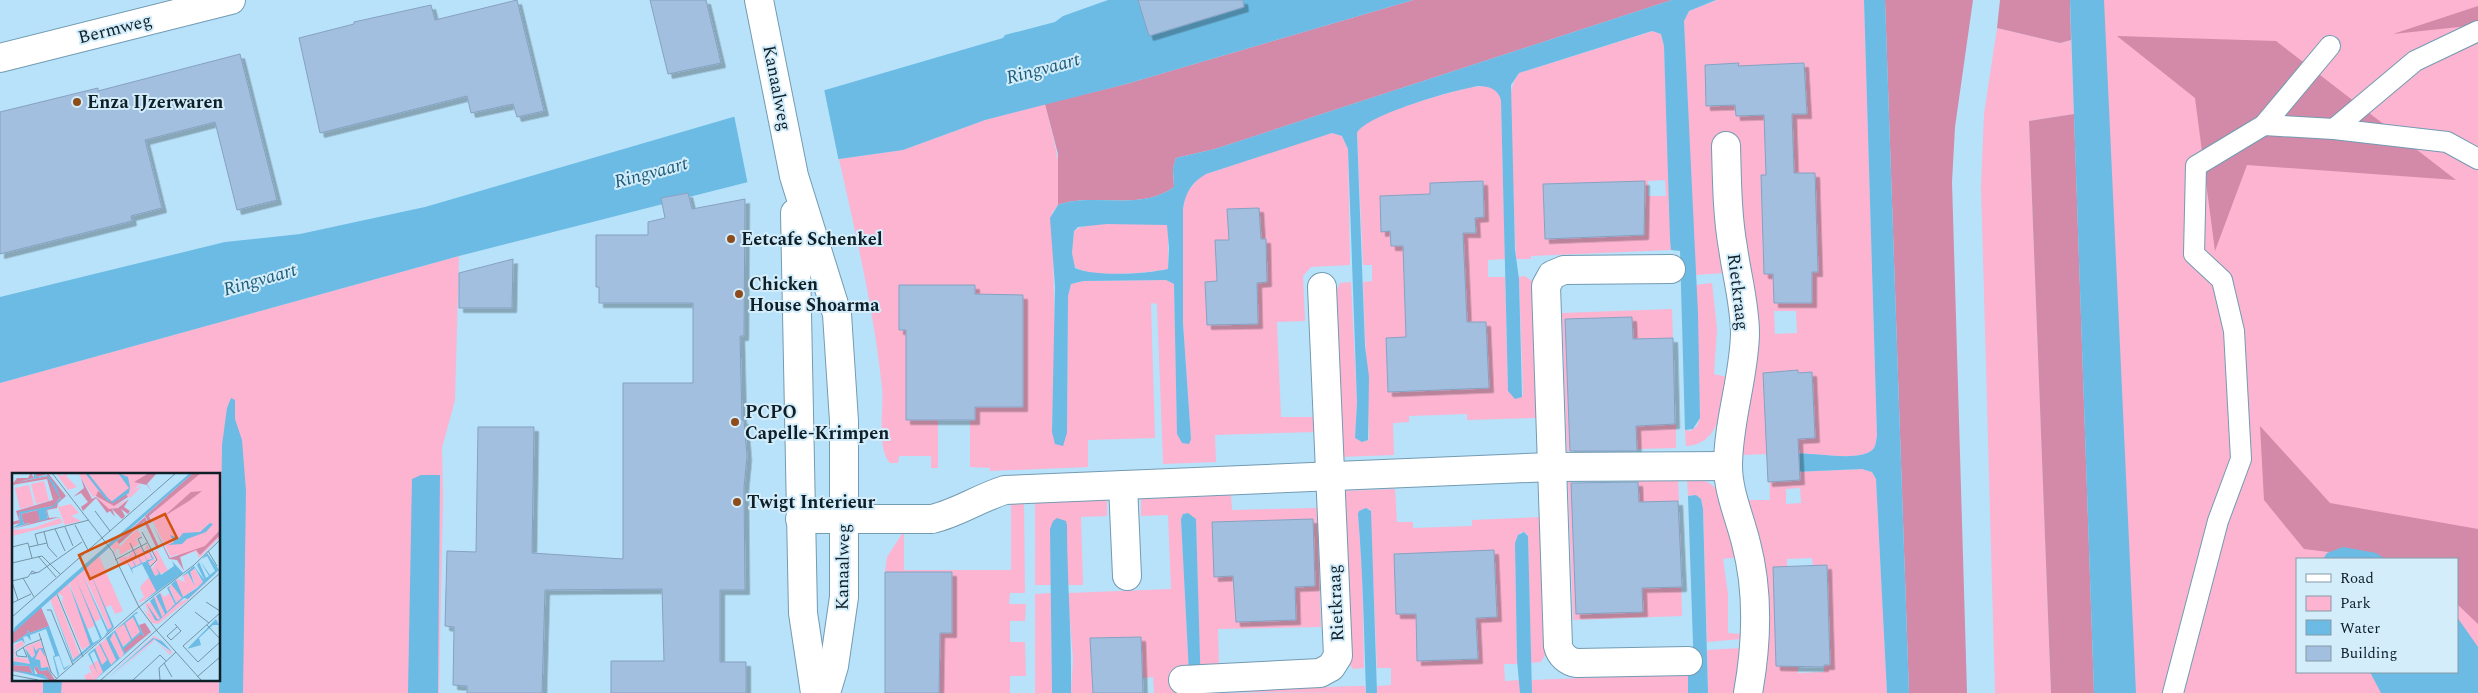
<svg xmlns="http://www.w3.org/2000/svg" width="2478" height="693" font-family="Spectral,serif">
<defs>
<filter id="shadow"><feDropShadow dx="4.5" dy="4.5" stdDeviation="0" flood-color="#0004"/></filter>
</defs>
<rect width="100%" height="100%" fill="#b8e2fa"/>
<g fill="#fcb4d1" fill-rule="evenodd">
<path d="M1717,0H1864L1877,436C1876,440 1876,445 1874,448C1862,464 1811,451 1793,454V472L1862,469L1872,472L1876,479L1887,693H1761L1760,544L1748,500H1770L1769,454L1742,455L1738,137L1713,139L1715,218L1724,273L1695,275L1684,21L1689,11ZM1738,63V66L1805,63L1807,114L1736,116V105L1706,106L1705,65ZM1792,145L1794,175L1815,173L1818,272L1764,274L1761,175H1766L1765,146ZM1812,287V303H1786ZM1774,311H1796L1797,333L1775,334ZM1812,372L1815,438L1791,439L1764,397L1763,373ZM1800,488L1801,503L1786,504V489ZM1812,558L1813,567L1827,565L1830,664L1824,663V672L1798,673V664L1776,666L1773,567L1787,568V559Z"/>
<path d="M2092,0H2478V693H2122ZM2297,559H2457V672H2297Z"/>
<polygon points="1997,28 2060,43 2071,40 2074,114 2029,121 2051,693 1995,693 1981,186 1984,114"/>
<path d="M1653,31L1661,34L1664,46L1671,250L1531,256V259H1516L1510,108C1510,94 1511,85 1519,73ZM1665,180L1666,196H1648V181ZM1642,181L1644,235L1545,239L1543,184Z"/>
<path d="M1486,86C1493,87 1499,92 1501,100L1505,259L1488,260V277H1505L1508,391L1523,395L1519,277L1525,276L1533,282L1537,418L1467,420V414L1409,416V422L1393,423L1394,455L1339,457L1334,296L1340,283L1351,282L1357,403L1355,438L1363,442L1368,440L1369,437L1363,282L1372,281V265H1363L1357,133C1367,113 1446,94 1470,87ZM1483,181L1484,217L1475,218L1434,244L1391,246L1390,231H1381L1380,196L1430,194V183ZM1454,322H1486L1489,388L1388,392L1386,338L1453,336Z"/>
<path d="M1045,104C1050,125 1067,184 1059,204C1057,207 1054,210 1052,213L1055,337L1052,432L1067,433L1068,296L1071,284L1083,281L1166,280L1174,284L1177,426L1191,439L1183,323V209L1186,193L1199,178L1206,174L1315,138L1332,133L1342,136L1348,149L1350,265L1311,267L1303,276L1305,321L1277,322L1281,417H1316V432L1215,435L1216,462L1163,464L1157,304L1151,303L1155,438L1088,440V467L990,471V468L970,467V420H975V407L1023,406V295L975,294V285H900L906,330V420H938V468H931V456H899L898,463H890C876,447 884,409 882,388C874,311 856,235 839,159L903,150L985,120ZM1259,208L1261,239H1266L1267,282L1257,283L1258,324L1207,325L1205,282L1217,281L1215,240H1229L1227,210Z"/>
<path d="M1165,224L1168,226V269C1148,273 1088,279 1074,266L1072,253L1074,231C1089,219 1144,225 1165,224Z"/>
<path d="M459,256L455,400L442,448L443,500L439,693H0V383ZM14,474H219V679H14Z"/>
<path d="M1712,283L1717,329L1714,374L1727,377C1721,405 1722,444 1686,446L1685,430L1690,431L1697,426L1700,418L1695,285Z"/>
<polygon points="1672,309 1675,403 1660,425 1676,424 1676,448 1637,449 1632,317 1565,320 1570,451 1567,452 1562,313"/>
<polygon points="1678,478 1679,501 1663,502 1664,523 1680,522 1682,616 1573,620 1568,482 1571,482 1576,614 1643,612 1638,479"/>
<path d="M1687,478C1696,479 1705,479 1713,486C1726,499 1732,539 1737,557L1723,559L1728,594V633L1742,634V639L1707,642L1703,509L1701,499L1696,495L1688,496Z"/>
<path d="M1395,489L1397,522H1413V528L1472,526V520L1541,517L1546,653L1541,662L1531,663L1528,535L1524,532L1520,533L1515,543L1517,664H1504L1505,681L1520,680V693H1377V686L1391,685V668H1377L1370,509L1361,510L1358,514L1362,570L1364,668L1353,669L1346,659L1341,491ZM1494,551L1497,617L1427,613L1396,614L1394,554ZM1477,643L1478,659L1467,660L1466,644Z"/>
<path d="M1231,495L1232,510L1317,508L1321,627L1218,629L1219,667L1200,668L1196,519L1185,513L1181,519L1190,693H1154L1153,677L1142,678L1141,637L1090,638L1093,693H1071L1073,660L1068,593L1171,589L1168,515L1141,516V499ZM1313,519L1315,586L1246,588L1245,575L1212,522ZM1285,604H1296V620H1285Z"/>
<polygon points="1107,499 1107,516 1081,517 1083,585 1067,585 1051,529 1051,585 1035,585 1035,502"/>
<polygon points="1011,502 1024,502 1025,593 1010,593 1009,604 1026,604 1025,621 1010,621 1010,642 1025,642 1026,676 1010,676 1010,693 939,693 939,633 952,633 952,572 885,572 887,557 904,531 904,570 1011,570"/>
<polygon points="1051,593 1052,693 1035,693 1035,594"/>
<polygon points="1741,648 1735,693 1708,693 1707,650"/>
<polygon points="1688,674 1688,693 1532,693 1531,680"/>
<polygon points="1365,686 1366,693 1201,692 1354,686"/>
</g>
<g fill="#d389a8">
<path d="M1413,0H1672L1215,149L1176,158L1173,168L1174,187C1140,212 1092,192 1058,205V154L1045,104L1126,84Z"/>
<polygon points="1885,0 1973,0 1955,127 1952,182 1967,693 1909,693"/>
<polygon points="2000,0 2070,0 2071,40 2060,43 1997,28"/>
<polygon points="2478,6 2478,25 2393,34"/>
<polygon points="2117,36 2276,41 2456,180 2247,165 2215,251 2195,98"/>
<polygon points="2074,114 2094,693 2051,693 2029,121"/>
<polygon points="2260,426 2330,503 2478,529 2478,624 2457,604 2457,559 2385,559 2304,549 2264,500"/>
</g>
<g fill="#6bbbe4" fill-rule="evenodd">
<polygon points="1108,0 1413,0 1126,84 985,120 903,150 839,159 689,197 688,193 662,198 663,204 459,256 0,383 0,297 225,242 300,234 425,207 1003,38 1005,35 1055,22 1063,16"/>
<path d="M1672,0H1716L1689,11L1684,21L1698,314L1700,418L1693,429L1685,430L1680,251L1671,250L1670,239L1664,46L1661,34L1652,31L1519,73L1511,85L1515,250L1519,279L1522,397L1515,399L1508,391L1501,100C1498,89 1489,86 1479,86C1456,89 1366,115 1357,133L1365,346L1369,377L1368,440L1362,442L1355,438L1357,403L1348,149L1342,136L1332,133L1206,174C1192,182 1185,193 1183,209V323L1191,439L1189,444L1182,443L1177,434L1174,284L1166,280L1083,281L1071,284L1068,296L1067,433L1063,446L1055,444L1052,432L1055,286L1050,218L1058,205C1092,192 1140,212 1174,187L1173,168L1176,158L1215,149ZM1107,224L1167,225L1169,248L1168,269C1146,274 1095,277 1075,268L1072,253L1074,231L1078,227Z"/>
<path d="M1864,0H1885L1909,693H1887L1876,479L1872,472L1862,469L1793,472V454C1811,451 1862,464 1874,448C1876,445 1876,440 1877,436Z"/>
<polygon points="2070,0 2104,0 2136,693 2094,693"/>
<polygon points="231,398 235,400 235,419 242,440 246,491 243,693 219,693 222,445 227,408"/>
<polygon points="421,475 440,475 438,693 408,693 412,479"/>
<polygon points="1696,495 1701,499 1703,509 1708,693 1688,693 1688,674 1694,673 1688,496"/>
<path d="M1366,508L1371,511L1377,693H1366C1364,633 1363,573 1358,514L1359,511Z"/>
<polygon points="1188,513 1196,519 1201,693 1190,693 1181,519 1183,514"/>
<path d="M1057,518L1066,521L1067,525C1067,581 1072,637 1071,693H1052L1050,529L1053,521Z"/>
<polygon points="1524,532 1528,536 1532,693 1520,693 1517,660 1515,543 1518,535"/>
<polygon points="2343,547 2376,553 2385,559 2323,559 2327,553"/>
<polygon points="2457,617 2478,647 2478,693 2381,693 2370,672 2457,672"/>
<polygon points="43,679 62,679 61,693 43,693"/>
</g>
<polygon fill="#b8e2fa" points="824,89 839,162 748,185 734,115"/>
<g fill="#a3bfe0" stroke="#86a1c1" filter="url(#shadow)">
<polygon points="517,0 544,111 517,117 513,104 471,113 467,96 320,133 299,38 354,24 354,22 431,5 435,20"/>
<polygon points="650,0 706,0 721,63 668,74"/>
<polygon points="1138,0 1243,0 1244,7 1149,36"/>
<polygon points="240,54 277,200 237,210 215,122 145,140 162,208 131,216 132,221 0,254 0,112 98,88 98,91"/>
<polygon points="1739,63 1738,66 1804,63 1807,114 1792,114 1794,173 1815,173 1818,272 1812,272 1812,303 1774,303 1773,274 1764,274 1761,175 1766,175 1764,115 1736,116 1735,105 1706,106 1705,65"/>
<polygon points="1483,181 1484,217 1475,218 1476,233 1463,233 1467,322 1486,322 1489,388 1388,392 1386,338 1406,337 1403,246 1391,246 1390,231 1381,232 1380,196 1430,194 1430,183"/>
<polygon points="1645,181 1644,235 1545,239 1543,184"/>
<polygon points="688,193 692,209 745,199 744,336 740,336 742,420 744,420 747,456 744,487 745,590 720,590 720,662 746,662 746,693 611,693 611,661 664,661 662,589 545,590 542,693 467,693 467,686 453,685 454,627 445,626 447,551 476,552 478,427 534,427 532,553 623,559 623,383 693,383 693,303 599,303 599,287 596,287 596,235 648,235 648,222 665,218 661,198"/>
<polygon points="1259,208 1261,239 1266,239 1267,282 1257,283 1258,324 1207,325 1205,282 1217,281 1215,240 1229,240 1227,209"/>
<polygon points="513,259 512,308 459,308 459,273"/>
<polygon points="899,285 975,285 975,294 1023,295 1023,407 975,407 975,420 906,420 906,330 899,330"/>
<polygon points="1632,317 1633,339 1673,338 1675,424 1636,426 1637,451 1570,451 1565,319"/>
<polygon points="1798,370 1798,373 1812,372 1815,438 1798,439 1800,480 1768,482 1763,373"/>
<polygon points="1638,482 1639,502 1678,501 1682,587 1642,588 1643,612 1576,614 1571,483"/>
<polygon points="1313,519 1315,586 1295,587 1296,620 1236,622 1233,576 1214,577 1212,522"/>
<polygon points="1494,550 1497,617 1476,618 1478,659 1417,661 1416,614 1396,614 1394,554"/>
<polygon points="1827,565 1830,665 1824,665 1824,667 1776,666 1773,567"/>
<polygon points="885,572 952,572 952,633 940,633 939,693 885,693"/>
<polygon points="1141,637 1143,693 1093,693 1090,638"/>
</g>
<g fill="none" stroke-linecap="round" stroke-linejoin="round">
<defs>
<g id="service">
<polyline points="2264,125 2334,129 2415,61 2478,31"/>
<polyline points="2334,129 2447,142 2478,159"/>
<polyline points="2173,693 2218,521 2241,459 2234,331 2222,280 2194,254 2196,166 2264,125 2330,46"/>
</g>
<g id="minor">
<path d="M1726,146C1727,180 1727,214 1733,248C1737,277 1745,305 1745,334C1744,378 1728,421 1728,466C1728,492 1740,518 1746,543C1759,592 1757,643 1748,693"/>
<path d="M1671,269L1564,270L1552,275L1546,286L1558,646C1560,655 1568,662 1577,663L1688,661"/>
<polyline points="1123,485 1127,576"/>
<path d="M800,519H932C958,513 979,498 1005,490L1551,467L1728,466"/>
<polyline points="1183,680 1320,673 1331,667 1338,656 1322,287"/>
</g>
<polyline id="tertiary" points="0,58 231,0"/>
<g id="secondary">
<polyline points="759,0 794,176 837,314 844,421 844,597 834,666 826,693"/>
<polyline points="795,213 803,613 815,693"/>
</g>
</defs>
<use href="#service" stroke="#739bb2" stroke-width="22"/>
<use href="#minor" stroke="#739bb2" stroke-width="30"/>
<use href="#tertiary" stroke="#739bb2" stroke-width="30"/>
<use href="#secondary" stroke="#739bb2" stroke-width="30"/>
<use href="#service" stroke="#fff" stroke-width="20"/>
<use href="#minor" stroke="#fff" stroke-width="28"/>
<use href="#tertiary" stroke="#fff" stroke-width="28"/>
<use href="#secondary" stroke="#fff" stroke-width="28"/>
</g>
<g fill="#8e4c1b" stroke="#d3edfb" stroke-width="2">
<circle cx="77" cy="102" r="5"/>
<circle cx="731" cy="239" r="5"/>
<circle cx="739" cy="294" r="5"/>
<circle cx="735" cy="422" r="5"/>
<circle cx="737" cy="502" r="5"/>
</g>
<g text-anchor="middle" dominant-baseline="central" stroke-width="4" stroke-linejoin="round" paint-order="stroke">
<g font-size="18" fill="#0f1f28" stroke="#d3edfb">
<text transform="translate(115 29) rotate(-14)">Bermweg</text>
<text transform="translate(777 88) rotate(79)">Kanaalweg</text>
<text transform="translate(1738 292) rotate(83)">Rietkraag</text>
<text transform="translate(843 567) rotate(-89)">Kanaalweg</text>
<text transform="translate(1336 603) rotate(-93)">Rietkraag</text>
</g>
<g font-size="18" font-weight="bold" fill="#0f1f28" stroke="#d3edfb" text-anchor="start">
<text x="87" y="102">Enza IJzerwaren</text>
<text x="741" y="239">Eetcafe Schenkel</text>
<text x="749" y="284">Chicken<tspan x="749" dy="21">House Shoarma</tspan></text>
<text x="745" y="412">PCPO<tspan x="745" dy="21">Capelle-Krimpen</tspan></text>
<text x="747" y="502">Twigt Interieur</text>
</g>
<g font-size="19" font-style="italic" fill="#1e5b78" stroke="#d3edfb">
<text transform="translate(1043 69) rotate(-15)">Ringvaart</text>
<text transform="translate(651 173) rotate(-15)">Ringvaart</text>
<text transform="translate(260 280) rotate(-16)">Ringvaart</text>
</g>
</g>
<g transform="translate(12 473)">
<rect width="208" height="208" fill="#b8e2fa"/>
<path d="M44,0L51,3L52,0H57L54,3L65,14L56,17ZM66,0H141L121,17L130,13L118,25L114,22L102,33L116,26L106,34L96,38L84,23L81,24ZM182,0H207V65L187,85L184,78L168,84L166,81L159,84L138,43ZM32,8L37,28L24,31L19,11ZM17,12L22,32L8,36L3,15ZM59,31L67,40L59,43L69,48L53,52L46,34ZM48,45L51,50L0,63V57L21,55ZM125,56L129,63L124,66L127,71L108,82L107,75L103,77L106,83L99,73L105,68L108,74ZM135,71L144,88L139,93L140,96L145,88L141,79L145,77L156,98L137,105L142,108L150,102L154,111L128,130L127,128L132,124L128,114L137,104L131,91L142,86L138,79L140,85L119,95L116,89V92H110L107,85L117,83L121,78L125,83L122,77L129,75L132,80L137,78L135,71L136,76L132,77ZM87,83L111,138L103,141L99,132L93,135L100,154L97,157L72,102L89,146L82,149L83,153L75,156L57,109ZM182,95L191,110L171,124L163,109L165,106L173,109L171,103L175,100L184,112L178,99ZM207,97L175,128L146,151L140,150L131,135L137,141L133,131L140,129L148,145L146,148L150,144L142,124L145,123L153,142L165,131L157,115L159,112L162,111L170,125L168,129L176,126ZM56,110L78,165V172L70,177L50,129L51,123L45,120ZM148,119L152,124L158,120L163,132L155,139L146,123ZM44,121L68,182L62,187L38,126ZM121,144L128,159L120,166L113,150ZM112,150L119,167L110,174L103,157ZM102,159L112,181L108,186L98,166ZM142,163L149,167L160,179L158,182L143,167L96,207L142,166L158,180L150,168L141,165L90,207ZM95,165L104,187L99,193L90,173L95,188L90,193L83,175ZM11,167L12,172L2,178L4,184L16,186L13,174L28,168L43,207L36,194L29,195L28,187L23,186L27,175L24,178L21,172L23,181L20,185L13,174L18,191L0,188L3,184L0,178L5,174H0ZM86,187L91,199L83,207H74L72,203L78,199L82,207L77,193Z" fill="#fcb4d1"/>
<path d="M19,0L22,5L6,9L36,3L48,25L41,33L7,40L8,50L0,52V49L7,47L4,38L41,27L35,6L0,12L5,5H16ZM23,0H36L54,23L46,30L45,35L35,37L37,45L48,44L0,56L19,50L12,51L9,41L26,37L28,47L20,49L36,45L34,37L49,26L35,1L25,4ZM137,0H145L135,11L140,19L135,12L122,9ZM181,0H189L137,43L140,49L137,50L133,43ZM69,5L80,26L84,24L97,36L106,35L117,26L112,34L118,38L116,41L109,36L113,43L110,46L100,36L103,44L98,38L95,40L84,25L71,38L69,34L76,29L69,20L61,24L72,15ZM86,18L101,29L114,21L116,24L102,33L84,23ZM190,18L177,28L151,44L179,19ZM133,44L147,74L145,76L132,49L107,71L105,68ZM141,52L158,85L193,73L207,58V63L188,82L184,77L168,84L172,98L165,87L157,86ZM29,134L37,153L18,160L15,157L16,160L0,171V161ZM133,150L139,159L113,180L111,176L129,160L132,163L127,152ZM0,192L17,193L21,201L27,203L22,195L25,193L28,198L36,197L43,207H37L32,202L27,203L0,198Z" fill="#d389a8"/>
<path d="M22,0L25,4L36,2L44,13L49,26L42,34L34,37L36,46L20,50L28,47L25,37L9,41L12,51L19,50L0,55L8,50L7,39L41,33L48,25L35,3L6,9L22,5ZM73,0H76L99,29L117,15L106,0L116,4L118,14L117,20L101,30L95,28ZM178,0H181L0,161L3,154L56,106ZM198,50L201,51L194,59L175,66L170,71L156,72L162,69L158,62L167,65L171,60L188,59ZM134,71L143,89L141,86L136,89L143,103L147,101L144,94L149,102L162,93L160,88L171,100L131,129L144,118L130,91L120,96L121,101L112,83L119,95L123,93L117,80L124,93L129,90L123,77L130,90L135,88L129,75L135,87L140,86ZM195,80L207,97L176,126L172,125L146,148L143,147L134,130L146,147L148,145L138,128L142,124L150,144L153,141L144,123L148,120L155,139L163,131L155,115L159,112L157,115L164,130L170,125L159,111L164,107L171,124L185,115L191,109L183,95L178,99L183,113L176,100L169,104L182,93L193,108L185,92L187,89L194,105L197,103L188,88L198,102L203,98L195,83L190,86ZM78,99L102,154L92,164L95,159L70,101L96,157L100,154ZM64,106L90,165L52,197L47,183L42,184L47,201L46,204L41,184L43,182L34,156L18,162L19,168L15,163L11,164L13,171L10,167L0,171L16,160L15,156L18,160L37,153L52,195L61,190L39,128L61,187L78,172L57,111L81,170L88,166ZM123,140L125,139L126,140L132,150L126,140L122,142L132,163L128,161L112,176L113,180L126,170L83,207L91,199L82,178L78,181L86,201L76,181L83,175L90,192L95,187L87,171ZM121,144L128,159L120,166L113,150ZM112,151L119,167L111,174L103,157ZM102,159L112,181L108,186L98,166ZM94,165L104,187L99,192L88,170ZM204,146L207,152H201L187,165L189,172L175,176ZM141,165L150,168L160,179L142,166L93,207ZM21,172L24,178L27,175H31L33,184L28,175L23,186L28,187L29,195L36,194L42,207L36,197L28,198L25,193L22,195L23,201H31L37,207L0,197L21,200L17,193L0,192V188L18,191L13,175L20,185L23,182Z" fill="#6bbbe4" fill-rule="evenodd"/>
<path fill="none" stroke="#7494a6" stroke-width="1" d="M40,0L101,79L107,93M83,38L98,58M63,52L76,77M53,54L61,73M43,56L53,78M32,59L36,74L45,84M130,59L145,87L138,94M130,64L126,66L132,79L137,77M118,70L124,83L119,86M26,72L23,61L77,47M0,74L16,70L20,85M17,74L35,70M196,78L205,93M26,83L44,104M103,87L135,70M0,90L30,83L48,101M106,91L127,134L145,158M19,101L27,99L70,69M11,105L22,124M0,108L16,104L20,98L24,100M0,109L6,127M45,121L71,184M194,129L208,138M0,130L19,121M35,137H39L61,192M183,139L197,150M208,140L171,173L186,189L208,169M0,144L164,0M163,151L169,158L159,167L155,163L165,154M195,152L208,166M145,158L189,207M27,160L39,199L45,206M11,174L15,184L5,183L4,179L15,172L30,166M152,190L160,204M0,202L26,207M185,204L208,184M43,207L127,134L182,92L208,67M89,207L208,100M121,207L148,182L154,188M148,207L147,195L164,179"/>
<path fill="#d2530f" fill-opacity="0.15" stroke="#d2530f" stroke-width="2.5" d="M153,41L165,65L78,106L67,82Z"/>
<rect width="208" height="208" fill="none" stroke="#0f1f28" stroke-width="2.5"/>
</g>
<rect x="2296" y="558" width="162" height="115" fill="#d3edfb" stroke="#859ba7"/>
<rect x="2306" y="574" width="25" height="8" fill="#ffffff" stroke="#859ba7"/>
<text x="2340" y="583" font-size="15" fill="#0f1f28">Road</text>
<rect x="2306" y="596" width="25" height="15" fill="#fcb4d1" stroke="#859ba7"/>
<text x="2340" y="608" font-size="15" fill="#0f1f28">Park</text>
<rect x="2306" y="620" width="25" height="15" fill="#6bbbe4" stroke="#859ba7"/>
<text x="2340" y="633" font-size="15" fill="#0f1f28">Water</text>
<rect x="2306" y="646" width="25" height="15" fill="#a3bfe0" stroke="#859ba7"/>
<text x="2340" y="658" font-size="15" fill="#0f1f28">Building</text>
</svg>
